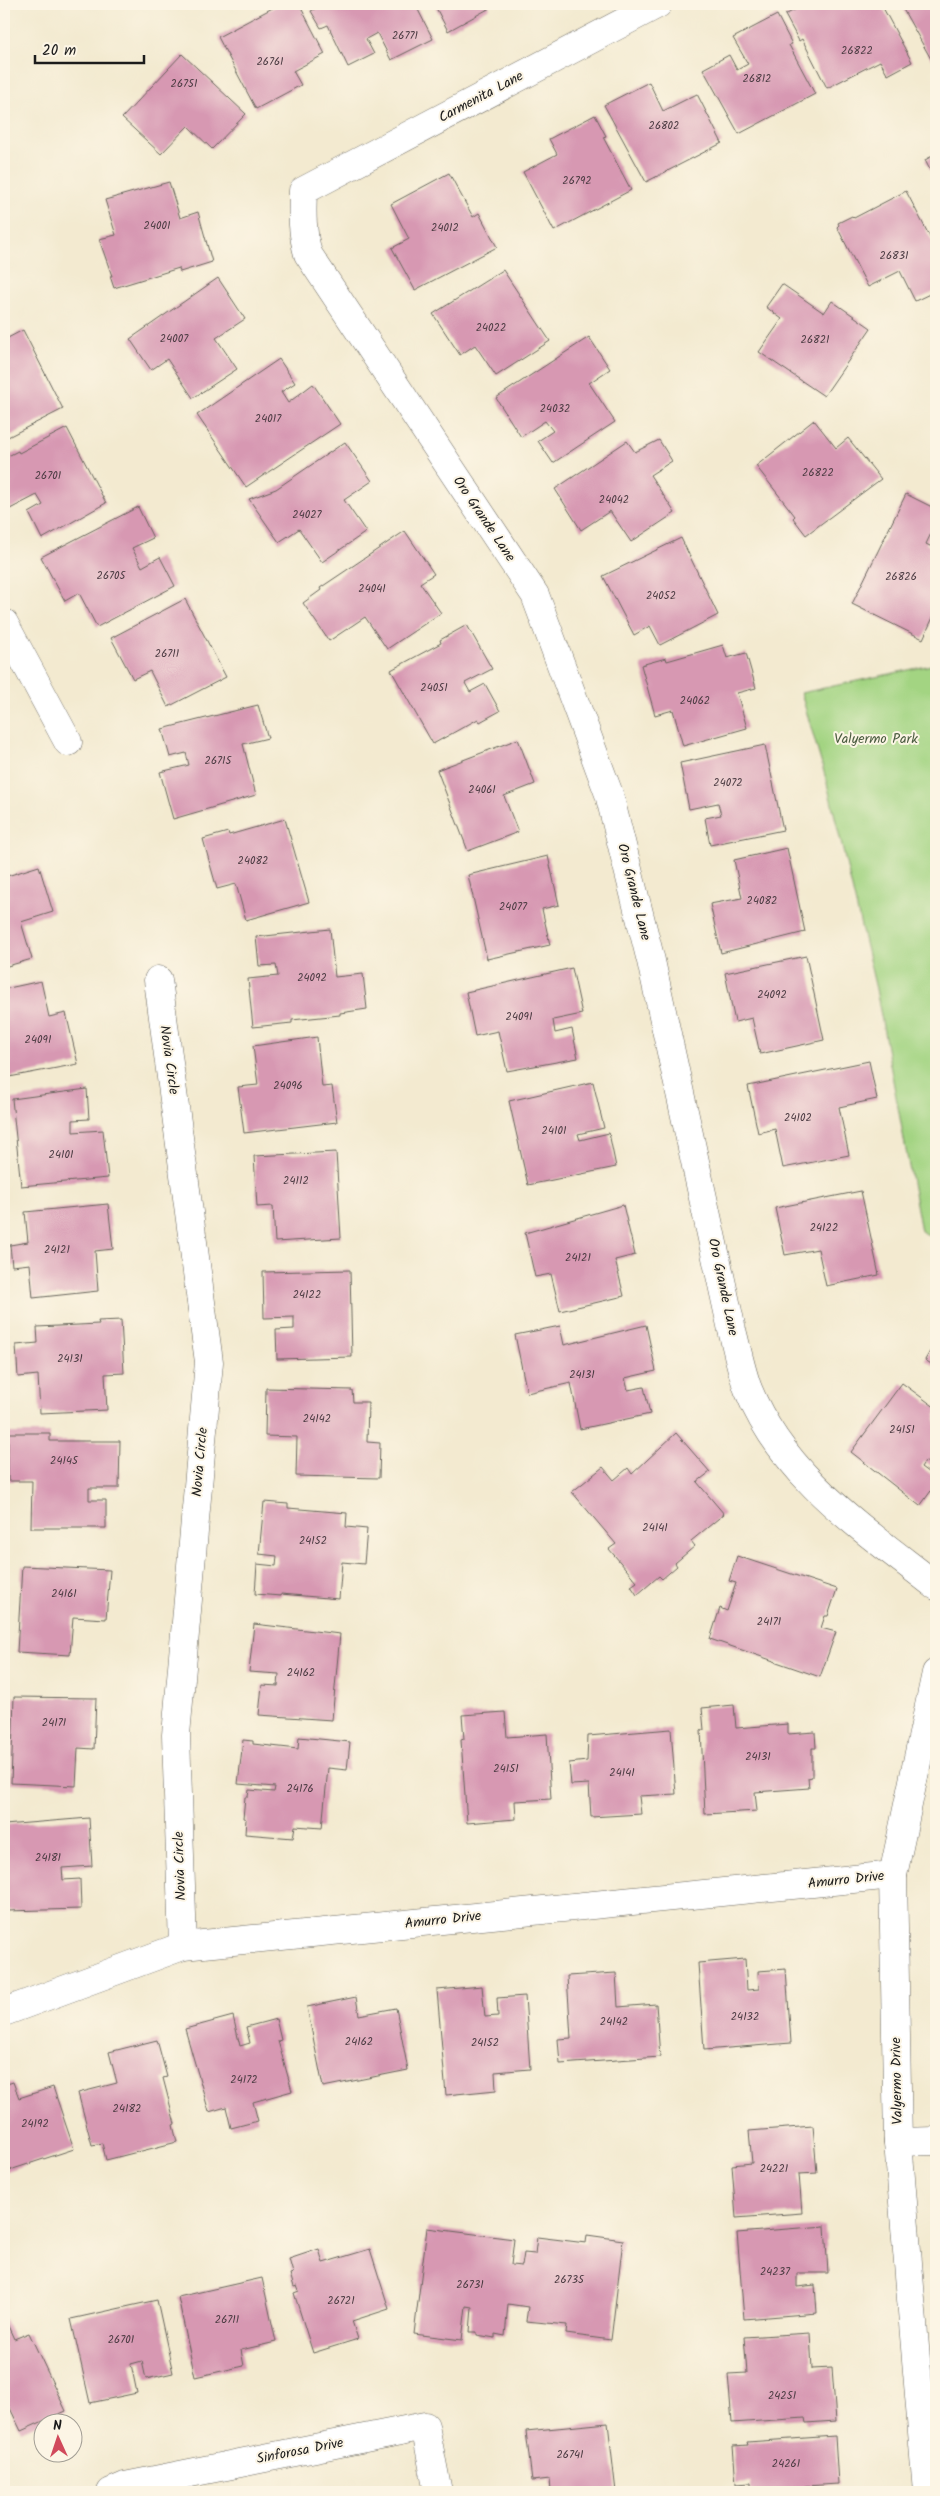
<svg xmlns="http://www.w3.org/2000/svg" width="940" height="2496" font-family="Kalam,sans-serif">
<rect width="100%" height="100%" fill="#fcf5e5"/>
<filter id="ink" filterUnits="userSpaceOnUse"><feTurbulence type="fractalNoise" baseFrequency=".02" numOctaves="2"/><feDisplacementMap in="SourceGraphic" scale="10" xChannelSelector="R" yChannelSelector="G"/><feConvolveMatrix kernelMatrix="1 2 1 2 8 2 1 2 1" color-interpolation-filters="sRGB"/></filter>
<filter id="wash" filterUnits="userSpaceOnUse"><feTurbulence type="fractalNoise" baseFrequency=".0096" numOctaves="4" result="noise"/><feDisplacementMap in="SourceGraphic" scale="20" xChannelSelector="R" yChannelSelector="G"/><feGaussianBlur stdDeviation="1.12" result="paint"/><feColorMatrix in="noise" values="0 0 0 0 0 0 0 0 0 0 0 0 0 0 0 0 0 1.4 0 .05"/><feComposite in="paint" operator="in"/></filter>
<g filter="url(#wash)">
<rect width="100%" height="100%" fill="#f3ead0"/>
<polygon fill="#a3d482" stroke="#60784f" points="936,664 936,1239 921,1231 876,989 826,779 801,693"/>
<g id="blocks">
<g fill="#d798b2">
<polygon points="280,4 299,4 325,54 293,71 301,85 256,109 218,37"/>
<polygon points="317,4 415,4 433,39 391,60 377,33 366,39 374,54 348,67 328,25 321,28 311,11 318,7"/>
<polygon points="434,4 488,4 490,8 448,31"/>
<polygon points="806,4 839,4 841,6 846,4 881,4 912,62 888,75 880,61 827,88 802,39 799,41 785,15"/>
<polygon points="900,4 936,4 936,57 931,59"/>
<polygon points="777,15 792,44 789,45 815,94 739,134 703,69 729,55 737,70 748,64 733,38"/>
<polygon points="182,54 246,114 212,149 188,126 161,154 122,118"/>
<polygon points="649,82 663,111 697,94 722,143 646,182 604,105"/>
<polygon points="595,115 606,136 603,137 631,190 554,231 523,172 557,154 549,139"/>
<polygon points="936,154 936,187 934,183 936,182 925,160"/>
<polygon points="449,173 473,217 479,213 497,247 415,290 392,248 409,239 391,204"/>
<polygon points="169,182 180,218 198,212 212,262 180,272 179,268 114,288 110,276 112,276 99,239 116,235 105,200"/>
<polygon points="906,191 932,241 936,239 936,291 915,301 900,271 868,287 837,227 839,225 838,223 852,216 854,218"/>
<polygon points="503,270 550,341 496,376 475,345 460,355 433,314"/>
<polygon points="218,278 245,319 216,338 237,369 193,398 167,359 151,370 130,339"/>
<polygon points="782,284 824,313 832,301 871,328 824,396 759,352 782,319 766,307"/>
<polygon points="23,330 63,409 4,439 4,340"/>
<polygon points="589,337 610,369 589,383 615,422 553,463 538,441 553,431 545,421 521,437 496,398"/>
<polygon points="279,359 295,383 281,392 288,403 313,384 340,424 246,487 197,415"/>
<polygon points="814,420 836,448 848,438 881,479 806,535 793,518 795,516 756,466"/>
<polygon points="67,428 106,503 42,539 29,513 43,505 37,495 10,509 4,496 4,458 18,451 19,453"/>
<polygon points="659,440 672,461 650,475 675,513 631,542 610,511 581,530 555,489 627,441 635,452"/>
<polygon points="345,442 372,481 344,500 366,532 322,562 299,529 279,542 249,499 276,489"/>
<polygon points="906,494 936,509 936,523 926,544 936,549 936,611 923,639 852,604"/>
<polygon points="138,507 153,538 132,548 142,567 160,557 175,586 97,627 79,593 65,601 41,557"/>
<polygon points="405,531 434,574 420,583 441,613 387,649 365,617 329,641 303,603 321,590 320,588"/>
<polygon points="681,538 718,615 660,645 650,626 634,635 603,576"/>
<polygon points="185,599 226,677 168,707 150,671 133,679 111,638"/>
<polygon points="467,625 492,669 465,683 470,692 485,684 500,711 480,722 478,719 433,744 391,670 441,643 440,640"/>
<polygon points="723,645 727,658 746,653 756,688 737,693 747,728 683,746 673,710 655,715 641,665 666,658 667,661"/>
<polygon points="258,705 268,738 243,744 256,795 173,819 160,772 189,765 186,753 170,757 162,729"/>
<polygon points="518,739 535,784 504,796 518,832 468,851 437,770"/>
<polygon points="765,745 783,830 710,845 705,818 721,815 718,803 689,809 680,763"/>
<polygon points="285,819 309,902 246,920 236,884 217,889 203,839 228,832 229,835"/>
<polygon points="787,848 805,932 721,953 710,904 742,898 734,860"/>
<polygon points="548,856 559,905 542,909 550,945 487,959 468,875"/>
<polygon points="39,866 53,912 21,922 32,959 4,967 4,877"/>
<polygon points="330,929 335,977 363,974 367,1009 340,1013 340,1015 292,1020 292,1023 253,1027 248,979 278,976 276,965 259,966 256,937"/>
<polygon points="806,956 824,1040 760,1054 752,1018 735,1022 725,973"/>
<polygon points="572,968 582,1014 553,1020 555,1033 572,1029 578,1058 507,1071 498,1031 475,1036 466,992"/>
<polygon points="41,981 49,1017 66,1013 78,1064 4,1078 4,989"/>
<polygon points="317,1037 322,1087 332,1086 337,1122 244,1133 238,1087 258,1085 253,1046"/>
<polygon points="869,1061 877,1099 839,1107 849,1155 783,1168 775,1129 758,1133 748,1086"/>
<polygon points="593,1082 604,1128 578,1134 580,1140 609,1133 616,1167 528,1185 509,1101"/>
<polygon points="87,1089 89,1119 73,1120 73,1132 103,1130 108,1178 21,1186 12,1099"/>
<polygon points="336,1152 341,1238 275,1242 273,1206 257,1207 254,1156"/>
<polygon points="861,1191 879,1275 826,1286 818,1249 785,1255 775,1208"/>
<polygon points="108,1204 113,1249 95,1251 98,1291 33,1298 30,1264 12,1266 10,1245 28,1242 25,1212"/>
<polygon points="623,1205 635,1255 615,1260 624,1296 560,1311 551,1274 535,1277 525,1233"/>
<polygon points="350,1270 352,1357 277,1359 276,1330 294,1329 294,1317 264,1318 263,1272"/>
<polygon points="121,1320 124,1373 105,1374 107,1410 40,1413 38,1375 18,1377 16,1345 38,1343 37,1327 99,1324 98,1321"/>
<polygon points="646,1325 656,1371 625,1378 628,1390 644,1387 650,1414 580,1429 571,1383 527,1393 515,1335 560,1326 564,1345"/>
<polygon points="936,1341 936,1367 925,1360"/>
<polygon points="902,1383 936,1408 936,1469 925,1461 921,1467 936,1478 936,1484 920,1506 851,1452"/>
<polygon points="266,1388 352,1390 353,1402 368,1402 367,1442 380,1443 379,1478 296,1476 297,1437 265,1436"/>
<polygon points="8,1433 50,1433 50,1441 120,1441 119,1488 89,1488 89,1500 106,1500 106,1528 31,1528 32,1481 8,1481"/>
<polygon points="676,1433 710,1472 697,1482 724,1514 691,1541 695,1546 675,1563 677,1566 662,1579 659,1576 637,1595 631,1586 637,1582 609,1549 616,1544 572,1492 603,1467 614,1480 628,1468 632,1474"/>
<polygon points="264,1502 288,1504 288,1508 347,1513 346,1527 367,1529 364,1564 342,1562 339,1599 281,1594 281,1596 255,1594 257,1564 276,1566 277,1556 259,1554"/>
<polygon points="737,1556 837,1589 828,1616 825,1616 821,1628 836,1632 820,1677 710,1639 720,1608 727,1611 736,1583 729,1581"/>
<polygon points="22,1566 110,1570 106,1619 73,1617 70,1655 17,1652"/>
<polygon points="254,1624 340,1634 332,1720 259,1715 262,1685 278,1686 279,1674 249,1672"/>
<polygon points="14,1697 96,1698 94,1749 78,1748 76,1786 11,1783"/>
<polygon points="734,1705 736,1728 788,1724 788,1734 815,1732 816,1748 812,1748 812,1777 808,1778 809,1788 755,1792 757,1811 705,1814 701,1730 704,1730 702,1708"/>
<polygon points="505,1712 507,1737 547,1734 551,1799 515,1801 516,1819 467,1823 461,1740 464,1739 462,1715"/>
<polygon points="671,1729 676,1794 639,1796 641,1814 591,1817 589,1784 571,1785 569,1763 587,1761 588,1736"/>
<polygon points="299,1737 350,1742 347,1770 328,1768 322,1828 295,1826 293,1838 245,1834 246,1819 243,1818 245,1797 248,1797 249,1790 274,1792 275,1787 238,1784 243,1740 253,1741 253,1744 298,1749"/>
<polygon points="89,1818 92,1866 62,1868 63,1880 80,1879 81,1909 7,1911 4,1825"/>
<polygon points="745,1959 747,1990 759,1989 758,1971 786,1969 791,2043 704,2050 698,1963"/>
<polygon points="616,1973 618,2007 656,2004 660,2057 560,2064 558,2039 571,2038 567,1976"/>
<polygon points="482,1986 485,2017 498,2016 497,1998 525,1996 530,2069 495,2072 496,2090 446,2095 437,1990"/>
<polygon points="356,1997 359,2015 396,2008 408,2070 323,2087 307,2007"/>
<polygon points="233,2016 240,2046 250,2043 246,2027 276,2019 281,2040 278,2041 292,2091 253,2102 258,2121 231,2128 226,2107 209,2112 185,2029"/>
<polygon points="157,2040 167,2077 163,2078 175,2124 173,2125 177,2142 106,2160 102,2143 92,2145 78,2093 117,2083 109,2052"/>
<polygon points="13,2082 19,2098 53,2087 74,2149 4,2172 4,2085"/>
<polygon points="813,2126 817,2173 799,2174 802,2213 736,2218 732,2165 752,2163 749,2131"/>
<polygon points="825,2226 828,2273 797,2273 797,2287 815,2285 817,2313 744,2319 737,2233"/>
<polygon points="427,2228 514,2239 511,2265 522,2266 524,2253 535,2254 537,2237 586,2243 587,2235 623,2240 611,2340 566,2334 567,2325 526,2321 528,2307 508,2304 505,2336 495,2334 495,2338 477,2335 477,2332 470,2332 472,2307 466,2306 462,2340 414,2334"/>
<polygon points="319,2249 323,2263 370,2249 389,2309 352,2321 358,2339 313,2353 294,2293 299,2291 297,2286 294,2287 290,2274 293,2273 289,2259"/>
<polygon points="262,2278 276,2342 241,2350 244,2366 195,2377 178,2297"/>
<polygon points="157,2300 173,2373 146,2379 142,2361 131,2364 137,2393 90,2403 71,2319"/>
<polygon points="4,2317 14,2339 29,2333 66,2411 21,2431 7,2402 4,2403"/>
<polygon points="810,2333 812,2369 832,2368 836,2421 806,2423 805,2418 732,2423 728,2374 747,2373 744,2337"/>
<polygon points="608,2423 616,2492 551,2492 550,2479 532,2481 526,2431"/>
<polygon points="835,2436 838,2484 805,2486 806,2492 751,2492 751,2483 736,2484 733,2446 748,2445 747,2442"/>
</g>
</g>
</g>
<g filter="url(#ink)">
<use href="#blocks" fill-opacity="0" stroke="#67645b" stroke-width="1"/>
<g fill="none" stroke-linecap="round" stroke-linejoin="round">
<defs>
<g id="minor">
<path d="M658,4L303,191C302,214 302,233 308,254L535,595L609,794L651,961L732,1330C737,1349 741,1370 748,1389C784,1478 864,1529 936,1586"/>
<polyline points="4,623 68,742"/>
<polyline points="158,980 209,1362 176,1735 183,1946"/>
<polyline points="4,2012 183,1946 893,1875"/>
<polyline points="898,2142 936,2141"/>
<polyline points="111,2492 125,2486 425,2426 438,2492"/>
<polyline points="927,2492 898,2142 893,1875 936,1673"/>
</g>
</defs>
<use href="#minor" stroke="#67645b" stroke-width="29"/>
<use href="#minor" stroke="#fff" stroke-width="28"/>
</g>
</g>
<g text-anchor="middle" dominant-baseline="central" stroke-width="4" stroke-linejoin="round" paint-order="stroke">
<g font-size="11" fill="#4b3b42">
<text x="405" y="36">26771</text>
<text x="857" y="51">26822</text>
<text x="270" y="62">26761</text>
<text x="757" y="79">26812</text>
<text x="184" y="84">26751</text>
<text x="664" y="126">26802</text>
<text x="577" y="181">26792</text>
<text x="157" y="226">24001</text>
<text x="445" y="228">24012</text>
<text x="894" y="256">26831</text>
<text x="491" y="328">24022</text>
<text x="174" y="339">24007</text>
<text x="815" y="340">26821</text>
<text x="555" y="409">24032</text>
<text x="268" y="419">24017</text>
<text x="818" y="473">26822</text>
<text x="48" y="476">26701</text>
<text x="614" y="500">24042</text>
<text x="307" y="515">24027</text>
<text x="111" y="576">26705</text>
<text x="901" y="577">26826</text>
<text x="372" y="589">24041</text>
<text x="661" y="596">24052</text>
<text x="167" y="654">26711</text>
<text x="434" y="688">24051</text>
<text x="695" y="701">24062</text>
<text x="218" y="761">26715</text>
<text x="728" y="783">24072</text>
<text x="482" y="790">24061</text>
<text x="253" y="861">24082</text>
<text x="762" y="901">24082</text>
<text x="513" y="907">24077</text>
<text x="312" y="978">24092</text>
<text x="772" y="995">24092</text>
<text x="519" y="1017">24091</text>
<text x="38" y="1040">24091</text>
<text x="288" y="1086">24096</text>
<text x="798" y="1118">24102</text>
<text x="554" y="1131">24101</text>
<text x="61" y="1155">24101</text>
<text x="296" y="1181">24112</text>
<text x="824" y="1228">24122</text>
<text x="57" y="1250">24121</text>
<text x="578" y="1258">24121</text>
<text x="307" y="1295">24122</text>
<text x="70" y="1359">24131</text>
<text x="582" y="1375">24131</text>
<text x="317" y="1419">24142</text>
<text x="902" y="1430">24151</text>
<text x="64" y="1461">24145</text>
<text x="655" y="1528">24141</text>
<text x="313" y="1541">24152</text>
<text x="64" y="1594">24161</text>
<text x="769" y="1622">24171</text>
<text x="301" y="1673">24162</text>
<text x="54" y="1723">24171</text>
<text x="758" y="1757">24131</text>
<text x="506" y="1769">24151</text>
<text x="622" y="1773">24141</text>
<text x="300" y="1789">24176</text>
<text x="48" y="1858">24181</text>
<text x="745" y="2017">24132</text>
<text x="614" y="2022">24142</text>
<text x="359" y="2042">24162</text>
<text x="485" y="2043">24152</text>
<text x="244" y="2080">24172</text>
<text x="127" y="2109">24182</text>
<text x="35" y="2124">24192</text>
<text x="774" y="2169">24221</text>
<text x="775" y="2272">24237</text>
<text x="569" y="2280">26735</text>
<text x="470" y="2285">26731</text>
<text x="341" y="2301">26721</text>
<text x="227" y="2320">26711</text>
<text x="121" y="2340">26701</text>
<text x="782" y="2396">24251</text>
<text x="570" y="2455">26741</text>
<text x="786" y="2464">24261</text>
</g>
<g font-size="14" fill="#1c1c1c" stroke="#fcf5e5">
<text transform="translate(481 97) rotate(-28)">Carmenita Lane</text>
<text transform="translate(484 519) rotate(56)">Oro Grande Lane</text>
<text transform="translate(634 892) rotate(76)">Oro Grande Lane</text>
<text transform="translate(169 1060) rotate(82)">Novia Circle</text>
<text transform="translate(723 1287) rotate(78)">Oro Grande Lane</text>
<text transform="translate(200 1462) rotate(-85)">Novia Circle</text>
<text transform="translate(180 1866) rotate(-92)">Novia Circle</text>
<text transform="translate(846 1880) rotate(-6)">Amurro Drive</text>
<text transform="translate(443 1920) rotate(-6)">Amurro Drive</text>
<text transform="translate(897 2081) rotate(-91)">Valyermo Drive</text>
<text transform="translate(300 2451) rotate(-11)">Sinforosa Drive</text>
</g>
<g font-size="14" fill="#4b5c40" stroke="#fcf5e5">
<text x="876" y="739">Valyermo Park</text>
</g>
</g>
<rect width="940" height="2496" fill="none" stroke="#fcf5e5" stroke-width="20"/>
<g transform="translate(58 2438) rotate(357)"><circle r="24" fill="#fcf5e5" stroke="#a29e95"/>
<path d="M0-4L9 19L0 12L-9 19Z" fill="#d1495b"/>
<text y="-8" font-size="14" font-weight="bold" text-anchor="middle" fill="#1c1c1c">N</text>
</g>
<path d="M35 55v8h109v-8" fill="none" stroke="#1c1c1c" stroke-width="2.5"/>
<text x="42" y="55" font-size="15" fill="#1c1c1c" stroke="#fcf5e5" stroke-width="4" paint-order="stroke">20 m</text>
</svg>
